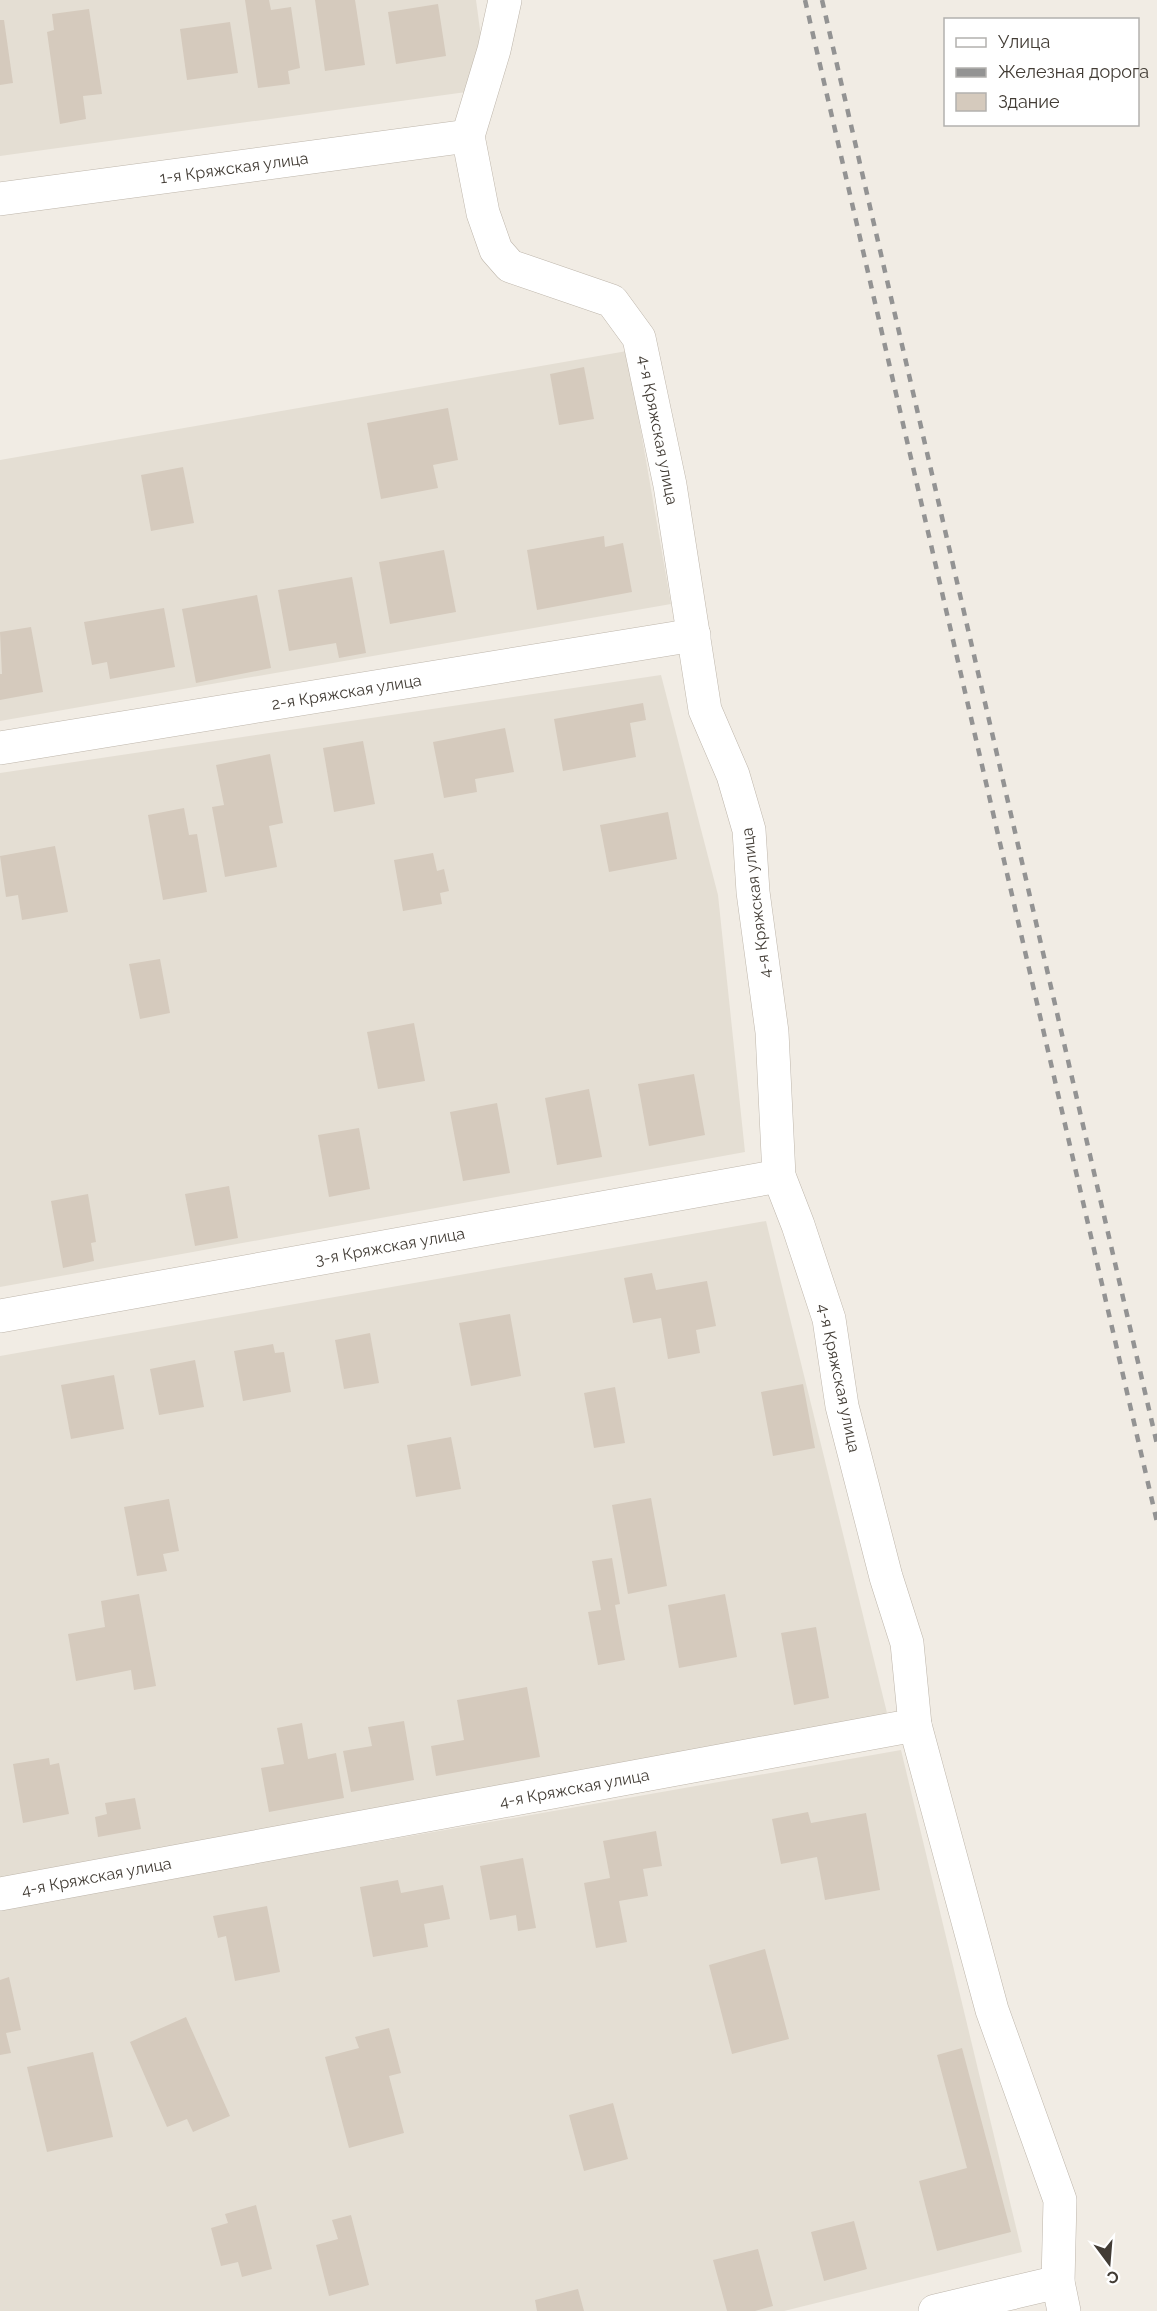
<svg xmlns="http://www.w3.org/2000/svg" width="1157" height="2311" font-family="Raleway,sans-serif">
<rect width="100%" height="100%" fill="#f1ece4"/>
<g fill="#e4ded3">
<polygon points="0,0 476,0 488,89 0,156"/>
<polygon points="627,351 671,604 0,721 0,460"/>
<polygon points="661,675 718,895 745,1152 0,1287 0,773"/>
<polygon points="766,1221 889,1721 0,1881 0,1356"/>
<polygon points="901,1750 1022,2252 784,2311 0,2311 0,1908"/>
</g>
<g fill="#d5cabd">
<polygon points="245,0 269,0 271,10 291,7 300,68 288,71 290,84 258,88"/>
<polygon points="315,0 355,0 365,65 325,71"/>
<polygon points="438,4 446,56 396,64 388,12"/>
<polygon points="89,9 102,94 83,96 86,119 60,124 47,32 54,30 52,14"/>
<polygon points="0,20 4,20 13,83 0,85"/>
<polygon points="230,22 238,73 187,80 180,29"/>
<polygon points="584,367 594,419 559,425 550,374"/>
<polygon points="448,408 458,460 433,465 438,488 381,499 367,423"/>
<polygon points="183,467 194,523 151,531 141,475"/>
<polygon points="604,536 605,547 623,543 632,592 537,610 527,550"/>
<polygon points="444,550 456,612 390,624 379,562"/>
<polygon points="352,577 366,653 339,658 336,643 289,651 278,590"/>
<polygon points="257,595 271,668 196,683 182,609"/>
<polygon points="164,608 175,667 110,679 107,662 92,665 84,622"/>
<polygon points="31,627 43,692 0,700 0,674 2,674 0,632"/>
<polygon points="643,703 646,720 630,723 636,757 563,771 554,719"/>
<polygon points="505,728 514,772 475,779 477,792 444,798 433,742"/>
<polygon points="363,741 375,804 334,812 323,748"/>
<polygon points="270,754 283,823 269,826 277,867 225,877 212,807 224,805 216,765"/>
<polygon points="184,808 189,835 197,834 207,892 163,900 148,815"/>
<polygon points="668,812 677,859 609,872 600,825"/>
<polygon points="55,846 68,912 22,920 18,895 6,897 0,856"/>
<polygon points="433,853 437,871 444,869 449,891 440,893 442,904 403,911 394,860"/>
<polygon points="160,959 170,1013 140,1019 129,964"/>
<polygon points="414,1023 425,1081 378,1089 367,1032"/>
<polygon points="694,1074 705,1135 649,1146 638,1084"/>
<polygon points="589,1089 602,1157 557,1165 545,1098"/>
<polygon points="497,1103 510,1173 463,1181 450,1112"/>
<polygon points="359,1128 370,1189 329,1197 318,1135"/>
<polygon points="229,1186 238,1238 195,1246 185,1194"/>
<polygon points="88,1194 96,1242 91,1243 94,1261 63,1268 51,1201"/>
<polygon points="652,1273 656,1290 707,1281 716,1326 696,1330 700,1353 668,1359 661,1318 633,1323 624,1278"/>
<polygon points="510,1314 521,1376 471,1386 459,1323"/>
<polygon points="370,1333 379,1383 344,1389 335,1340"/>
<polygon points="273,1344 275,1353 284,1352 291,1392 243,1401 234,1351"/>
<polygon points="195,1360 204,1407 159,1415 150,1369"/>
<polygon points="114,1375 124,1429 71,1439 61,1385"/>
<polygon points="803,1384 815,1448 773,1456 761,1392"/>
<polygon points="615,1387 625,1443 594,1448 584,1393"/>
<polygon points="451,1437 461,1489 416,1497 407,1445"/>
<polygon points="651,1498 667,1586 628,1594 612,1505"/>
<polygon points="169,1499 179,1551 163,1554 167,1571 137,1576 124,1507"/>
<polygon points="612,1558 620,1604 615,1605 625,1660 598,1665 588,1612 601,1610 592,1561"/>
<polygon points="139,1594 156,1686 134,1690 131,1670 76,1681 68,1634 105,1627 101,1601"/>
<polygon points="725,1594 737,1657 679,1668 668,1605"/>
<polygon points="816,1627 829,1698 794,1705 781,1633"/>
<polygon points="527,1687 540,1757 436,1776 431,1746 464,1740 457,1700"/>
<polygon points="404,1721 414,1780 351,1792 343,1751 372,1746 368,1727"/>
<polygon points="302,1723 308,1759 336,1753 344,1798 269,1812 261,1768 284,1764 277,1728"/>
<polygon points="49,1758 50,1765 59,1763 69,1814 23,1823 13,1764"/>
<polygon points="135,1798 141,1829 98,1837 95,1817 107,1814 105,1803"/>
<polygon points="808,1812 811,1823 866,1813 880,1890 825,1900 817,1857 781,1864 772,1819"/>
<polygon points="656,1831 662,1866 643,1869 648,1896 619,1901 627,1942 596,1948 584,1883 610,1878 603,1841"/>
<polygon points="523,1858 536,1928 518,1931 516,1915 490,1920 480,1866"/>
<polygon points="398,1880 401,1893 443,1885 450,1919 424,1924 428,1947 373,1957 360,1887"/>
<polygon points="267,1906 280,1972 235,1981 226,1936 218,1938 213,1916"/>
<polygon points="765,1949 789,2039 732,2054 709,1965"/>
<polygon points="9,1977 21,2030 6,2033 11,2053 0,2055 0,1980"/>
<polygon points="186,2017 230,2116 193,2132 187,2119 167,2127 130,2042"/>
<polygon points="389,2028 401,2073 389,2076 404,2133 349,2148 325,2057 359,2048 355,2037"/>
<polygon points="962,2048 1011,2232 937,2251 919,2181 967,2168 937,2055"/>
<polygon points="93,2052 113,2137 47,2152 27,2067"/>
<polygon points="613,2103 628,2159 584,2171 569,2115"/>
<polygon points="256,2205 272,2269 242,2277 238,2262 221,2266 211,2228 228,2223 225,2214"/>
<polygon points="351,2215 369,2285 329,2296 316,2245 338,2239 332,2220"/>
<polygon points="854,2221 867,2269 824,2281 811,2232"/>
<polygon points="758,2249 773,2306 755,2311 727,2311 713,2260"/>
<polygon points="578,2289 584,2311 537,2311 535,2300"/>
</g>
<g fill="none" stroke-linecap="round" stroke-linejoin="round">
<defs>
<g id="minor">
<path id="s1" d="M0,199L468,136"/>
<path id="s2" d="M0,748L694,635"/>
<path id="s3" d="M0,1316L779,1176"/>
<polyline points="915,1725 992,2010 1060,2200 1058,2282 1064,2311"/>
<path id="s4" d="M0,1894L915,1725L907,1643L886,1577L842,1406L829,1319L798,1225L779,1176L772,1032L753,892L749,830L733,775L705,710L670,485L639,338L612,301L510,266L496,250L483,213L468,136L494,50L505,0"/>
<polyline points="935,2311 1058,2282"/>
</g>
</defs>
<use href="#minor" stroke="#beb6ab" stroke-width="34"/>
<use href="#minor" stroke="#fff" stroke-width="33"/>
<g stroke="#939393" stroke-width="4.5" stroke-dasharray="8 8" stroke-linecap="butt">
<polyline points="805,0 1157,1522"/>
<polyline points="822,0 1157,1444"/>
</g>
</g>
<g text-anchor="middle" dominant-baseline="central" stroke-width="4.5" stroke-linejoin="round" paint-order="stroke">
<g font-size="16" fill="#423c35" stroke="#fff">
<text stroke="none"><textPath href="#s1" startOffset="236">1-я Кряжская улица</textPath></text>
<text transform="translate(658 430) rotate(79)">4-я Кряжская улица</text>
<text stroke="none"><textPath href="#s2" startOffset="351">2-я Кряжская улица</textPath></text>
<text transform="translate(756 903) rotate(-97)">4-я Кряжская улица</text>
<text stroke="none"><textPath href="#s3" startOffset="396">3-я Кряжская улица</textPath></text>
<text transform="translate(839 1378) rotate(78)">4-я Кряжская улица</text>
<text stroke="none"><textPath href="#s4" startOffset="584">4-я Кряжская улица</textPath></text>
<text stroke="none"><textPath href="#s4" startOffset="98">4-я Кряжская улица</textPath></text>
</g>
</g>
<rect x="944" y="18" width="195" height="108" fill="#ffffff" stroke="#b3b1ae" stroke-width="1.5"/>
<rect x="956" y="38" width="30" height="9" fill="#ffffff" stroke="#b3b1ae" stroke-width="1.5"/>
<text x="998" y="48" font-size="18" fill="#423c35">Улица</text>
<rect x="956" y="68" width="30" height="9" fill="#939393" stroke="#b3b1ae" stroke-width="1.5"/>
<text x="998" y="78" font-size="18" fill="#423c35">Железная дорога</text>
<rect x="956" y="93" width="30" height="18" fill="#d5cabd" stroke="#b3b1ae" stroke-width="1.5"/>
<text x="998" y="108" font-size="18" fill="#423c35">Здание</text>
<g transform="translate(1109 2263) rotate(164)" stroke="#ffffff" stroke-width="4.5" paint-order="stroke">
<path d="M0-4.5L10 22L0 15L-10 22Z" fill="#423c35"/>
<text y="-9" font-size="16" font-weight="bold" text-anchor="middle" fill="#423c35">С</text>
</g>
</svg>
